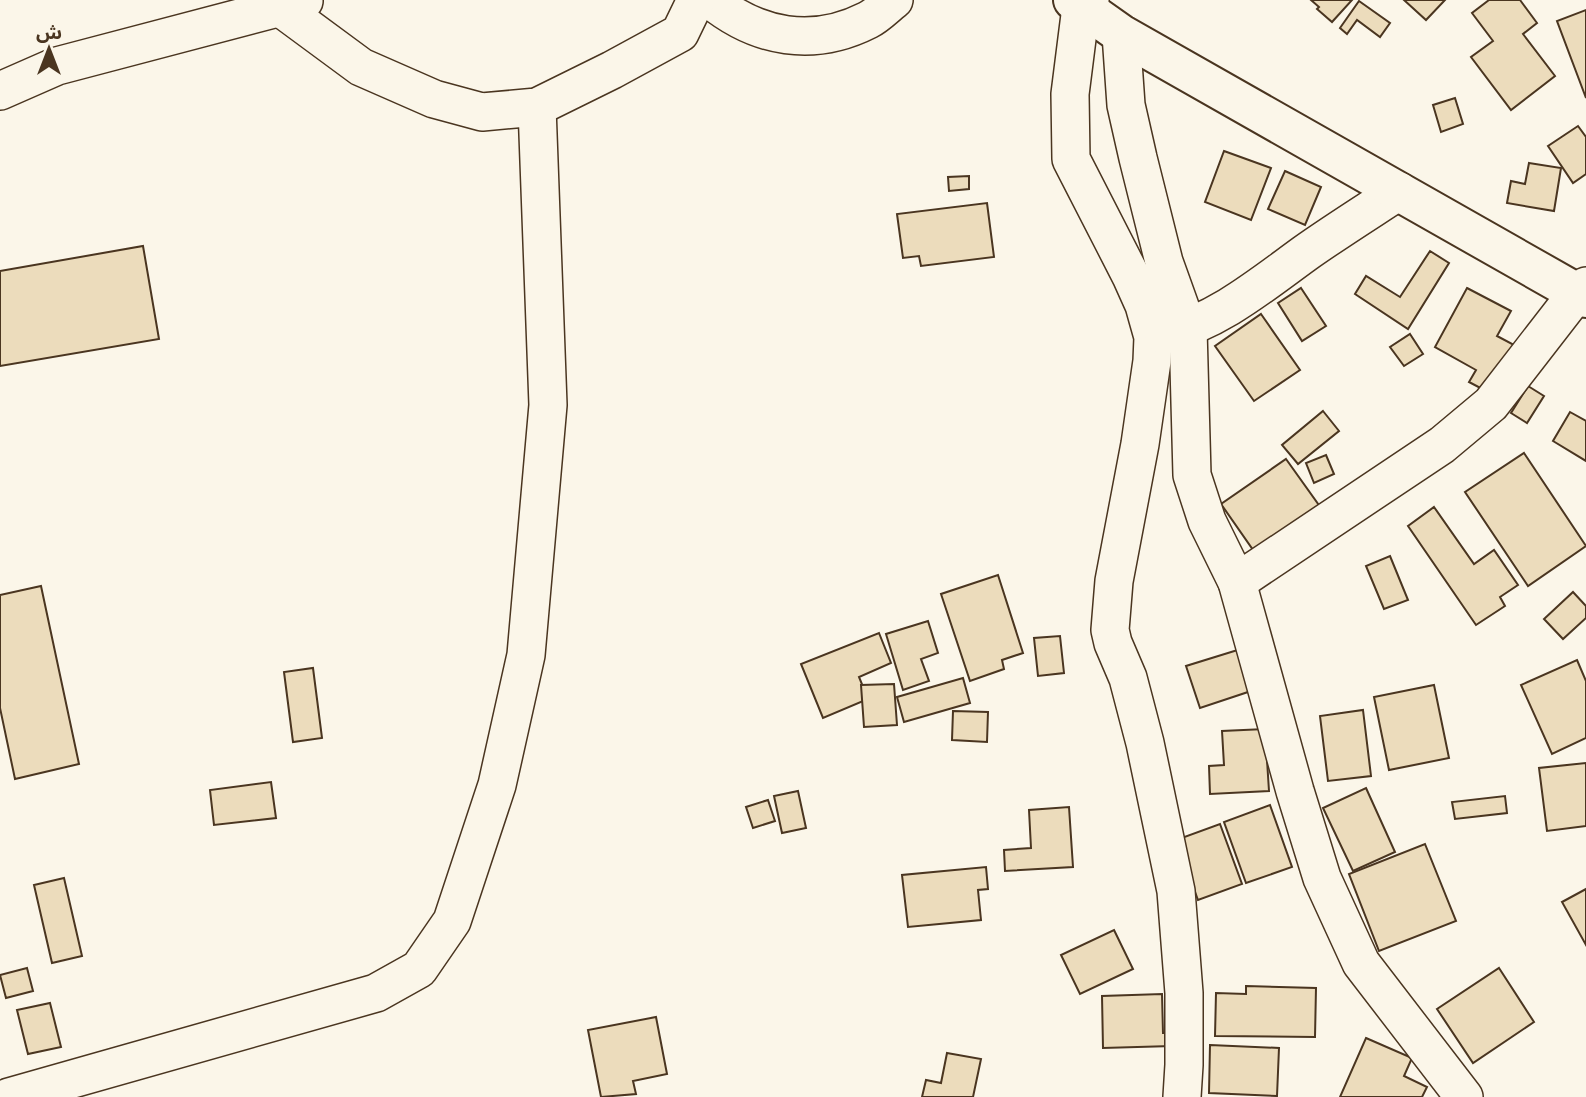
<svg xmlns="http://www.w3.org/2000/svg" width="1586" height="1097" font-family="'Zilla Slab','Noto Sans Arabic',serif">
<rect width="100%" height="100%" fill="#fbf6e9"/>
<g fill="#ecdcbc" stroke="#4a3520" stroke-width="2">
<polygon points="1311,0 1352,0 1332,22 1317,9 1319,7"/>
<polygon points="1404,0 1445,0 1426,20"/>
<polygon points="1489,0 1520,0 1537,23 1523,34 1555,76 1511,110 1471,57 1493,41 1472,13"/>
<polygon points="1359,1 1390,23 1380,37 1357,20 1347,34 1340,28"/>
<polygon points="1586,10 1586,98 1557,21"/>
<polygon points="1455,98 1463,124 1441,132 1433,105"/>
<polygon points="1578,126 1586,137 1586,174 1573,183 1548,146"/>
<polygon points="1224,151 1271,168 1251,220 1205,202"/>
<polygon points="1529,163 1561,168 1554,211 1507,203 1511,181 1525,184"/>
<polygon points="1285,171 1321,187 1305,225 1268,209"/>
<polygon points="969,176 969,189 949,191 948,177"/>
<polygon points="987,203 994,257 921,266 919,256 903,258 897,214"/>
<polygon points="143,246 159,339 0,366 0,271"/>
<polygon points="1430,251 1449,263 1408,329 1355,294 1366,276 1400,297"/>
<polygon points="1301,288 1326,326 1302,341 1278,303"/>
<polygon points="1467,288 1511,311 1497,336 1529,353 1503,400 1469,382 1476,370 1435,347"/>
<polygon points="1261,314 1300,370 1254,401 1215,346"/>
<polygon points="1410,334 1423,354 1404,366 1390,347"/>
<polygon points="1528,386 1544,396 1527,423 1511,413"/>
<polygon points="1323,411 1339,431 1298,464 1282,445"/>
<polygon points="1570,412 1586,421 1586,461 1553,441"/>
<polygon points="1524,453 1586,546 1528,586 1465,492"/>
<polygon points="1326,455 1334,474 1314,483 1306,463"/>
<polygon points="1286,459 1331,522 1265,567 1221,504"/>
<polygon points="1434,507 1474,564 1494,550 1518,585 1500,597 1505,606 1476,625 1408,526"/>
<polygon points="1390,556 1408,600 1384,609 1366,566"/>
<polygon points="998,575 1023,653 1002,660 1004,669 970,681 941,594"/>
<polygon points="41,586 79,764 15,779 0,708 0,595"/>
<polygon points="1573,592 1586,606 1586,618 1563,639 1544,619"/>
<polygon points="928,621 938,653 921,659 929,681 903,690 886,634"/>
<polygon points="879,633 891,663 859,677 868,699 823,718 801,664"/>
<polygon points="1060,636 1064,673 1038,676 1034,638"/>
<polygon points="1244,648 1257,689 1200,708 1186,666"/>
<polygon points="1577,660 1586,681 1586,738 1552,754 1521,685"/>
<polygon points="313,668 322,738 293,742 284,672"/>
<polygon points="963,678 970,703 904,722 897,697"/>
<polygon points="894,684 897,725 864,727 861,685"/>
<polygon points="1434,685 1449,758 1389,770 1374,697"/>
<polygon points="1363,710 1371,776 1328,781 1320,716"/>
<polygon points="953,711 988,712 987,742 952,740"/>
<polygon points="1265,729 1269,791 1210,794 1209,766 1224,765 1222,731"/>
<polygon points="1586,763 1586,826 1547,831 1539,768"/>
<polygon points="271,782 276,818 214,825 210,790"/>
<polygon points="1366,788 1395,852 1353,871 1323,808"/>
<polygon points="798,791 806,828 782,833 774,796"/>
<polygon points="1505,796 1507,813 1455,819 1452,802"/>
<polygon points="768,800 775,821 753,828 746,807"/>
<polygon points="1270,805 1292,867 1246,883 1224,822"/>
<polygon points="1069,807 1073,867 1005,871 1004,850 1031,848 1029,810"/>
<polygon points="1220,824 1242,884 1198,900 1176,840"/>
<polygon points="1425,844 1456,921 1379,951 1349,874"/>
<polygon points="986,867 988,889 978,890 981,920 908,927 902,875"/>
<polygon points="64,878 82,956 52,963 34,885"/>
<polygon points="1586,889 1586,945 1562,902"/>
<polygon points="1114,930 1133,969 1080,994 1061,955"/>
<polygon points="27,968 33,991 6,998 0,975"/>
<polygon points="1499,968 1534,1022 1473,1063 1437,1009"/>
<polygon points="1246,986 1316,988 1315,1037 1215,1036 1216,993 1246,994"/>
<polygon points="1162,994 1163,1033 1172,1033 1172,1046 1103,1048 1102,996"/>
<polygon points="50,1003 61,1047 28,1054 17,1010"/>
<polygon points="656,1017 667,1074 633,1081 636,1094 601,1097 588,1030"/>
<polygon points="1366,1038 1412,1058 1404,1076 1427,1087 1422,1097 1340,1097"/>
<polygon points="1210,1045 1279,1048 1277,1096 1209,1093"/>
<polygon points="947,1053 981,1059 973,1097 922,1097 926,1080 941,1083"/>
</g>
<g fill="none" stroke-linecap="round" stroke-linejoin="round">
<defs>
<g id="minor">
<path d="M711,0C758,38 813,48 868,20C878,15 886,6 894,0"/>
<polyline points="1090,0 1081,7 1070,94 1071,159 1131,276 1144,305 1153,337 1152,361 1140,444 1114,581 1110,630 1113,643 1128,678 1145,743 1176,891 1184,993 1184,1065 1182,1097"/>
<polyline points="281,8 361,67 434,99 482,112 537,107 612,70 680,33 696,0"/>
<polyline points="1121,34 1126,105 1138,158 1164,262 1188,329 1192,475 1207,521 1237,582 1295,791 1322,878 1361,963 1464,1097"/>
<polyline points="0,91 57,66 304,1"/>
<path d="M1164,335C1218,321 1260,286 1304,254C1335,232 1367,212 1399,191"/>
<polyline points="1237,582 1442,445 1491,404 1577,293 1586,286"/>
<polyline points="9,1097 376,993 419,969 452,921 497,785 526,655 548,405 537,107"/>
</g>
<polyline id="major" points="1073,0 1121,34 1586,298"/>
</defs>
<use href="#minor" stroke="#4a3520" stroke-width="40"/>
<use href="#major" stroke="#4a3520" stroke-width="42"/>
<use href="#minor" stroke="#fbf6e9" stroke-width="37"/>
<use href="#major" stroke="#fbf6e9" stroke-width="38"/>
</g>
<g transform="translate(49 49)" stroke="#fbf6e9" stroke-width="5" paint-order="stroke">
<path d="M0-5L12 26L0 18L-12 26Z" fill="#4a3520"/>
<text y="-10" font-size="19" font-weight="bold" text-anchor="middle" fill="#4a3520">ش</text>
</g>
</svg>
